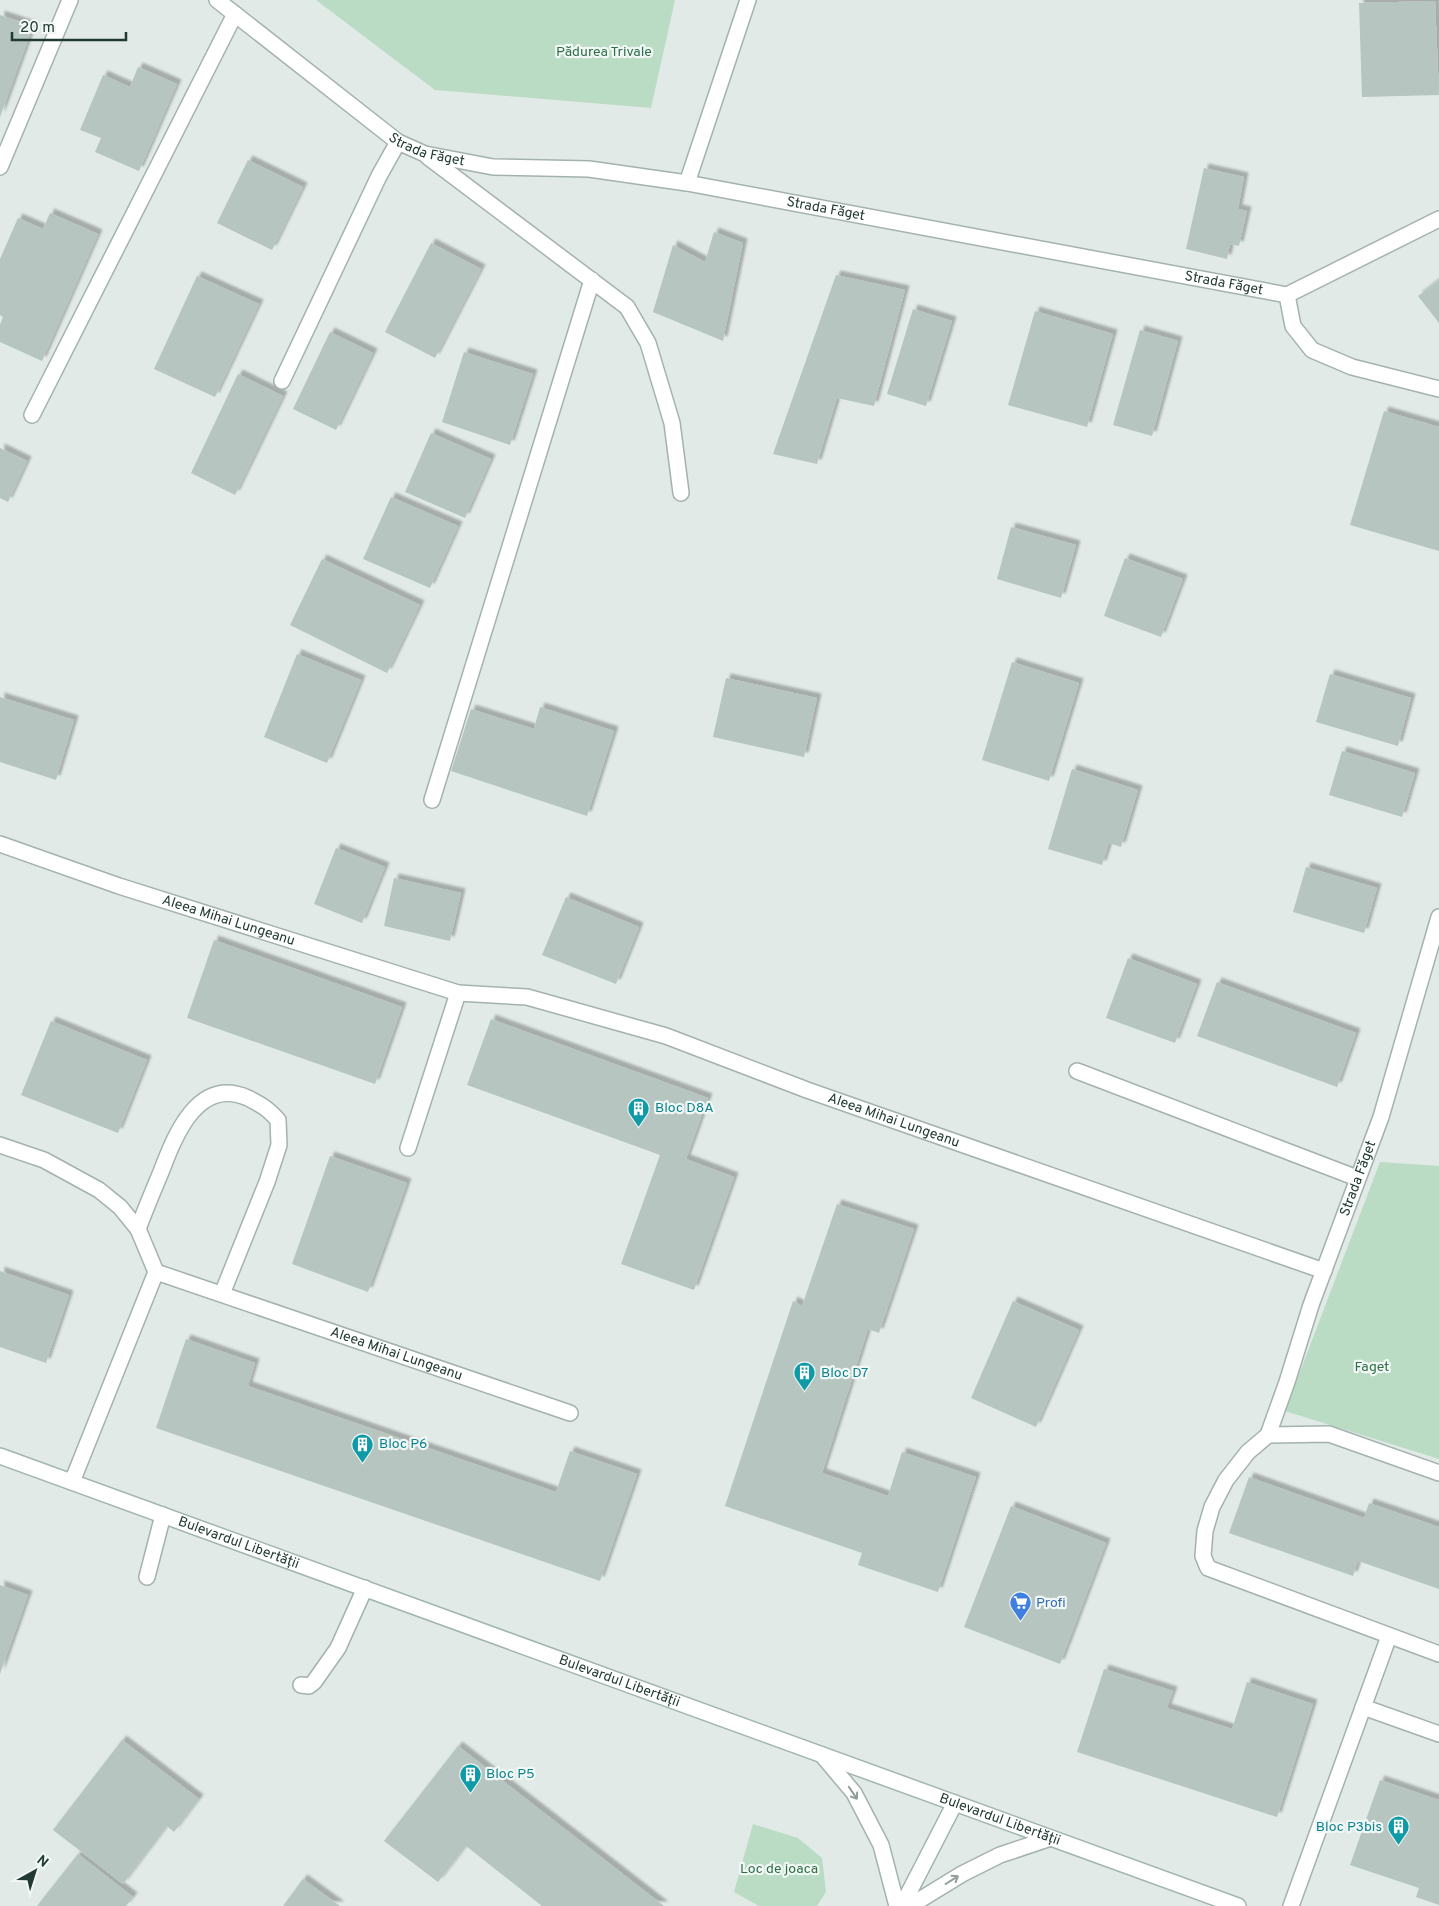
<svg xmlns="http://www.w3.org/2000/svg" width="1439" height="1906" font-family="Overpass,sans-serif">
<defs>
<filter id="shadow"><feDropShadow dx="4.5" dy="-4.5" stdDeviation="1" flood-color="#0004"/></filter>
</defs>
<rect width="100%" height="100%" fill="#e1eae6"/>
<g fill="#badbc4">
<polygon points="316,0 675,0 651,108 435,90"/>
<polygon points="1380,1162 1439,1166 1439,1459 1285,1411"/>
<polygon points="753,1824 798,1838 822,1858 826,1892 817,1906 759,1906 734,1892"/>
</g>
<g fill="#b6c5bf" filter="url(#shadow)">
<polygon points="1435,1 1439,95 1362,97 1359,3"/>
<polygon points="0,15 33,26 0,117"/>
<polygon points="138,67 177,84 139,171 95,152 101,138 80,130 103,75 130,87"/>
<polygon points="248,160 303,187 272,250 217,223"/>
<polygon points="1204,168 1244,177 1238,209 1247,211 1239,246 1230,244 1227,259 1186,249"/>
<polygon points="50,213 98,234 42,361 0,342 0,325 3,317 0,315 0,259 18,218 43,229"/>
<polygon points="714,232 743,243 723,341 653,312 673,245 705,262"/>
<polygon points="431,243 481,269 435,358 385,332"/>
<polygon points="836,275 905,290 874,406 837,398 817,464 773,454"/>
<polygon points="197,276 259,304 215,397 154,369"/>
<polygon points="1439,280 1439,323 1418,296"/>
<polygon points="913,309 952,321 926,406 887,394"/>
<polygon points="1035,311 1113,334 1087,427 1008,405"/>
<polygon points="1140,330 1178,341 1152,436 1113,425"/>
<polygon points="330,332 373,353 336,430 293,409"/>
<polygon points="464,352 533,374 510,445 442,422"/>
<polygon points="238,374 283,396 235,495 191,473"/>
<polygon points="1384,411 1439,427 1439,551 1350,525"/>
<polygon points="431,433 491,459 465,518 405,492"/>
<polygon points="0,448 27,461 8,502 0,498"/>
<polygon points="391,497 458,526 430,588 363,559"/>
<polygon points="1011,527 1076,545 1061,598 997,579"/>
<polygon points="1125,558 1183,579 1161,637 1104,616"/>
<polygon points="322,559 420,605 387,673 290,625"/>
<polygon points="297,654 361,680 327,763 264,737"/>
<polygon points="1012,662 1079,683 1049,781 982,760"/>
<polygon points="1330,674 1411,698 1398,746 1316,722"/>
<polygon points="726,678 817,698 804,757 713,737"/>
<polygon points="0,697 74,720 56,780 0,762"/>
<polygon points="540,707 614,731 587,816 451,771 471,709 534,729"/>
<polygon points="1342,751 1415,773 1402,817 1329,795"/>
<polygon points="1072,769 1138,790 1121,847 1109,843 1102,865 1048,849"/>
<polygon points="336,848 385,867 362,923 314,904"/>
<polygon points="1306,867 1377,888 1364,933 1293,912"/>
<polygon points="394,878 461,893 450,941 384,926"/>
<polygon points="566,897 639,927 616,984 542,955"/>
<polygon points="214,940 402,1007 375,1084 187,1018"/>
<polygon points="1128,958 1197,984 1175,1043 1106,1018"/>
<polygon points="1217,982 1356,1033 1337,1087 1197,1036"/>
<polygon points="491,1019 708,1098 686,1159 734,1177 694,1290 621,1264 660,1155 467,1085"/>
<polygon points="51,1021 147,1060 118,1133 21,1095"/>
<polygon points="330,1156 407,1183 368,1292 292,1264"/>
<polygon points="837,1204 914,1229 879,1333 868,1329 822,1473 888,1496 902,1452 976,1477 938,1592 858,1565 862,1553 725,1506 793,1301 802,1306"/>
<polygon points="0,1271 69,1295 46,1363 0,1347"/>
<polygon points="1013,1301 1079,1330 1036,1427 971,1398"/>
<polygon points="186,1339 255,1363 248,1386 556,1492 570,1451 637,1474 600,1581 156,1428"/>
<polygon points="1249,1477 1364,1518 1369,1503 1439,1527 1439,1589 1358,1561 1353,1576 1229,1533"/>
<polygon points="1011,1506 1106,1543 1060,1664 964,1627"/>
<polygon points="0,1585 28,1595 0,1674"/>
<polygon points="1104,1669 1173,1691 1167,1708 1232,1729 1247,1682 1313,1704 1277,1817 1077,1752"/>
<polygon points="122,1740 199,1799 174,1832 167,1826 123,1884 53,1830"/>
<polygon points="458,1746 664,1906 542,1906 466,1846 438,1882 384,1841"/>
<polygon points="1380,1780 1439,1800 1439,1905 1416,1897 1419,1888 1350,1865"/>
<polygon points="78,1854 133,1897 126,1906 37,1906"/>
<polygon points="303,1879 340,1906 283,1906"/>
</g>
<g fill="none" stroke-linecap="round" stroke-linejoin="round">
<defs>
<g id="lane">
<polyline points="1077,1071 1357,1178"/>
<polyline points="0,1145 44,1160 99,1190 120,1207 138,1229 156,1272 72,1482"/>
<polyline points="408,1148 458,993"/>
<path d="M138,1229C145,1210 153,1191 161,1172C175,1135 198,1076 248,1098C262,1105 268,1109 278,1120L279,1145L267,1182L222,1294"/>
<path id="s1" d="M156,1272L570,1413"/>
<polyline points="1439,1473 1329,1434 1268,1435 1248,1452 1226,1480 1212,1507 1205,1531 1203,1556 1208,1568 1439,1654"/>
<polyline points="147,1577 163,1515"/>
<polyline points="301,1685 309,1686 314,1682 338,1648 365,1588"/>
<polyline points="1363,1707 1439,1734"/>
<polyline points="1291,1906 1389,1636"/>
</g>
<g id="street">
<path id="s2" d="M217,0L398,142L425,154L493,167L589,169L687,183L1287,295"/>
<polyline points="428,157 627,307 648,343 672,423 681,493"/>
<polyline points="0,167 70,0"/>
<polyline points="687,183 748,0"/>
<polyline points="1287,295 1293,326 1312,350 1352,367 1439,389"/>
<polyline points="1287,295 1439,219"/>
<polyline points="282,381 379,176 398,142"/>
<polyline points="32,415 235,14"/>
<polyline points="432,800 592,280"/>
<path id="s3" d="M0,844L119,886L458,993L527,997L666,1036L807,1090L1324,1271"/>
<path id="s4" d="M1268,1435L1287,1382L1311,1305L1381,1117L1439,917"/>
<polyline points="822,1755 854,1793 881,1845 897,1906"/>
<polyline points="902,1906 955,1803"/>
<polyline points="910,1906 962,1874 1000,1855 1051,1838"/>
</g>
<g id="secondary">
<path id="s5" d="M0,1456L1238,1906"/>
</g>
</defs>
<use href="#lane" stroke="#a4b2ad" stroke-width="18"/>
<use href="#street" stroke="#a4b2ad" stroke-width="18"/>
<use href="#secondary" stroke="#a0b6ae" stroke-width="18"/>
<use href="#lane" stroke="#fff" stroke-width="15"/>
<use href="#street" stroke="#fff" stroke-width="15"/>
<use href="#secondary" stroke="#fff" stroke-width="15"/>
</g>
<defs><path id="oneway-shaft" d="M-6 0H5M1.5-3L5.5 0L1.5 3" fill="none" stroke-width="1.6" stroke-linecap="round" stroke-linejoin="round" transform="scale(1.25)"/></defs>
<g stroke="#909c9a">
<use href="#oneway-shaft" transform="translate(853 1793) rotate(56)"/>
<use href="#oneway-shaft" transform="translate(952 1880) rotate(-32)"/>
</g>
<defs>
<symbol id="building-pin" viewBox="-11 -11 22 30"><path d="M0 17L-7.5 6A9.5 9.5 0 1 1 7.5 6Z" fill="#0f9aa8" stroke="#f1f7f4"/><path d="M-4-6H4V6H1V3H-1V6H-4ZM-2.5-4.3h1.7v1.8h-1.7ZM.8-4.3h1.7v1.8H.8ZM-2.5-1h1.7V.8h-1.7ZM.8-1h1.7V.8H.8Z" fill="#fff"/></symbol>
<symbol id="supermarket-pin" viewBox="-11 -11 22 30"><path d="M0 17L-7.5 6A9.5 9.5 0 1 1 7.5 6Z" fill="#3f7fe0" stroke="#f1f7f4"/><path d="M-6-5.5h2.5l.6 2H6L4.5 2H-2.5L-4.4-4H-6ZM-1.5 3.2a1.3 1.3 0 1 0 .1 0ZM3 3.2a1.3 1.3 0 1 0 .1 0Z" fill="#fff"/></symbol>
</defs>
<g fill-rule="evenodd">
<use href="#building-pin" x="626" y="1096" width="25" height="34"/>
<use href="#building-pin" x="792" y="1360" width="25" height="34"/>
<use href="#building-pin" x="350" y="1432" width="25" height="34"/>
<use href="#supermarket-pin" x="1008" y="1590" width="25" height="34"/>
<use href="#building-pin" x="458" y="1762" width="25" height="34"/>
<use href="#building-pin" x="1386" y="1814" width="25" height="34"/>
</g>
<g text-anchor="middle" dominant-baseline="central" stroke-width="4.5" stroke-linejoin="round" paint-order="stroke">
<g font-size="14" fill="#2e6f48" stroke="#f1f7f4">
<text x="604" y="52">Pădurea Trivale</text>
<text x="1372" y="1367">Faget</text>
<text x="779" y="1869">Loc de joaca</text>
</g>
<g font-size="14" fill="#223a34" stroke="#f1f7f4">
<text stroke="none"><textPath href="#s2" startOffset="260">Strada Făget</textPath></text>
<text stroke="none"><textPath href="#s2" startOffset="665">Strada Făget</textPath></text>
<text stroke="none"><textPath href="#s2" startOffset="1070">Strada Făget</textPath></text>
<text stroke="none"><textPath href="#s3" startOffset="241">Aleea Mihai Lungeanu</textPath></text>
<text stroke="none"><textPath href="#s3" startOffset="938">Aleea Mihai Lungeanu</textPath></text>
<text stroke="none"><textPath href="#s4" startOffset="272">Strada Făget</textPath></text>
<text stroke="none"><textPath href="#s1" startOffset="254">Aleea Mihai Lungeanu</textPath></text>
<text stroke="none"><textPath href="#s5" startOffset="254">Bulevardul Libertății</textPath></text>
<text stroke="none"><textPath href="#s5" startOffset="659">Bulevardul Libertății</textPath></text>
<text stroke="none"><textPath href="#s5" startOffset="1064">Bulevardul Libertății</textPath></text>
</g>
<g font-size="14" fill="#0d838f" stroke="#f1f7f4" text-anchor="start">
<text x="655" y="1108">Bloc D8A</text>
<text x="821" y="1373">Bloc D7</text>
<text x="379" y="1444">Bloc P6</text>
<text x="486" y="1774">Bloc P5</text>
<text x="1382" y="1827" text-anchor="end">Bloc P3bis</text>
</g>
<g font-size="14" fill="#366cbe" stroke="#f1f7f4" text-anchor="start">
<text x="1036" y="1603">Profi</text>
</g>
</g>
<g transform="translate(35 1871) rotate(39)" stroke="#f1f7f4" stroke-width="4" paint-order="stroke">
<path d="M0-4L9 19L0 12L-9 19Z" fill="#223a34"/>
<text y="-8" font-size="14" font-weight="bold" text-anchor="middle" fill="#223a34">N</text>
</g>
<path d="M12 32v8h114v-8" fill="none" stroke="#223a34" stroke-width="2.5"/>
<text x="20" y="32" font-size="15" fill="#223a34" stroke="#f1f7f4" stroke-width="4" paint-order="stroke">20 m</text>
</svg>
